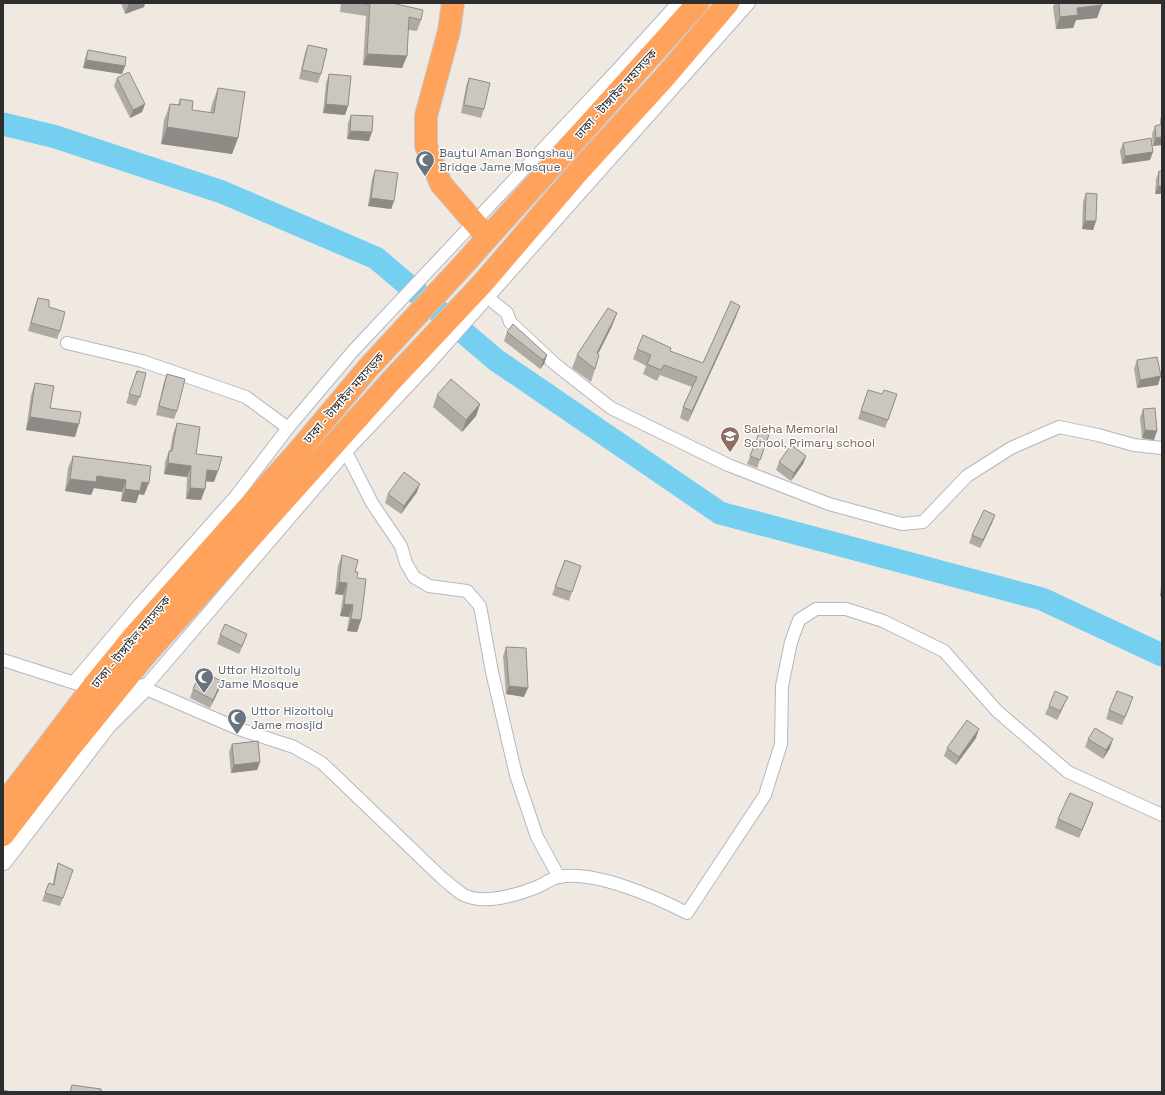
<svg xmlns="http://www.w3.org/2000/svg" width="1165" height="1095" font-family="'Space Grotesk','Noto Sans Bengali',sans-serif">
<rect width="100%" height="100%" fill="#efe9e1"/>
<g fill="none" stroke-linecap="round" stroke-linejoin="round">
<polyline stroke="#75cff0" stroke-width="23" points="3,124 56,137 222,192 376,258 496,360 720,513 1042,599 1162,655"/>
<defs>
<g id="street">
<polyline points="623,74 620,67 678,3"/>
<polyline points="487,297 507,313 510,322 555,364 611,408 728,465 829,504 902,524 923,522 967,476 1011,448 1059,427 1098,435 1134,445 1162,448"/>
<polyline points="67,343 142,361 246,397 288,428"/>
<polyline points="346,452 372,503 401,546 406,563 414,577 429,586 467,591 480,606 492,672 516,775 537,837 559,877"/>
<polyline points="3,660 81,685"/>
<polyline points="74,682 140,604 236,496 288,428 353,351 620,67"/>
<path d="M137,685L239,729L294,747L322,763L442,878C449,883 456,891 464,895C484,905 517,895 537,887C544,884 552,878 559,877C594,870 656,897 687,913L765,795L781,744L782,686L791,642L799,620L816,609H846L883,621L944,651L997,711L1068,772L1162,815"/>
<polyline points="144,688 346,452 426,367 749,3"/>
</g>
<polyline id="secondary" points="3,861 107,725 144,688"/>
<g id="highway">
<polyline points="453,3 449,31 426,116 426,146 441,184 487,237"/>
<polyline points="3,805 92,688 134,636 301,448 368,368 465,263 698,3"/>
<polyline points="3,835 69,749 147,653 391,381 482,284 578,172 663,79 728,3"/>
</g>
</defs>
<use href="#street" stroke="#b4b7c1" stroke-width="14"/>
<use href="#secondary" stroke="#b4b7c1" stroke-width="20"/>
<use href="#highway" stroke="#c9c9c9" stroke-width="24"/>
<use href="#street" stroke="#fff" stroke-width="12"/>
<use href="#secondary" stroke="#fff" stroke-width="18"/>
<use href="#highway" stroke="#ffa35c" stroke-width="22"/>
</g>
<g fill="#afaba4">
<polygon points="121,3 145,3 144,7 125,14"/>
<polygon points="341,3 396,3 396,4 421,20 417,31 408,30 407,56 402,68 363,65 366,16 340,12"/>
<polygon points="1055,3 1102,3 1097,18 1076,20 1073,28 1056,29 1053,7"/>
<polygon points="308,45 321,74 318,83 299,79 305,53"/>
<polygon points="88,50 125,66 122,74 83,68 85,58"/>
<polygon points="329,74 348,106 345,115 323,113 326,83"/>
<polygon points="117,78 145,104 142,112 130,118 114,86"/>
<polygon points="469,78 484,109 481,118 461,113 466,87"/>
<polygon points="218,88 238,138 232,154 161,144 164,120 170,104 178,105 180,99 192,110 210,113 212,104"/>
<polygon points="1162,113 1162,145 1153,146 1152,134 1155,126 1160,125 1160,120"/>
<polygon points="351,115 369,141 347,139 348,123"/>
<polygon points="1123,143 1150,160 1122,164 1120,151"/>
<polygon points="375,170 394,201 391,209 368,206 372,179"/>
<polygon points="1159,171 1162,194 1155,194 1156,179"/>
<polygon points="1086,193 1096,221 1093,230 1082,229 1083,202"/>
<polygon points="38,298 49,307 60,331 57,339 28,331 35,306"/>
<polygon points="617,313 612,326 598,354 595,369 591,382 572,368 577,355"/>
<polygon points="736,317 688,422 680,418 683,407 692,387 660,375 657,381 643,374 646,366 633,359 637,349 670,351 703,363"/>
<polygon points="507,332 547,355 544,364 540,369 504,341"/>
<polygon points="1137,360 1158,385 1137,388 1134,369"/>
<polygon points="137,371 140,397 136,406 126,403"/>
<polygon points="167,374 177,411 174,419 156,415 164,382"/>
<polygon points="35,383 50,408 75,437 26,430 31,395"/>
<polygon points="868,390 888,420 885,428 858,419"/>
<polygon points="437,395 480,404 476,416 462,432 433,407"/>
<polygon points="1143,409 1154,440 1142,438 1140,418"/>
<polygon points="177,423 214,482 206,481 205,489 201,500 186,499 187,477 164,474 165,462 169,451 170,451 173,434"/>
<polygon points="762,426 771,429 757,468 747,464"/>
<polygon points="73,456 151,466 144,495 139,494 136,503 121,501 122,492 94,488 91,495 65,491 68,468"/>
<polygon points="806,456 803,464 791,481 776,470 779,462"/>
<polygon points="417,492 401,514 385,503 388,494"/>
<polygon points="995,515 992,523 980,548 969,543 972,535"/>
<polygon points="342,555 355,572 357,578 361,620 357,632 347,631 349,617 340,616 343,595 335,594 338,566"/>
<polygon points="565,560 581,566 569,601 552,595"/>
<polygon points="1162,574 1162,596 1160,596"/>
<polygon points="220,635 244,643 239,654 217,644"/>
<polygon points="506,647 524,697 506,694 503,656"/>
<polygon points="222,681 210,708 190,698 193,689"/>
<polygon points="1064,705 1057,720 1045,714 1049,706"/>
<polygon points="1130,706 1122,725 1106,719 1109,710"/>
<polygon points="976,738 956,765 944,756 947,748"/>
<polygon points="1088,739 1110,748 1103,759 1085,747"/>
<polygon points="232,744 260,762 257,770 231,773 229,752"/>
<polygon points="1093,803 1079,838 1055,828 1058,819"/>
<polygon points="58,863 73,870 60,906 42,901 49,883 53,884 55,872"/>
</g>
<g fill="#8e8b86">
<polygon points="129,3 145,3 144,7 125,14"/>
<polygon points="1102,5 1097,18 1076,20 1073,28 1056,29 1060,17 1077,8"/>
<polygon points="367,54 407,56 402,68 363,65"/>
<polygon points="86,60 125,66 122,74 83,68"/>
<polygon points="145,104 142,112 130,118 133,110"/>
<polygon points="326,104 348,106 345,115 323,113"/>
<polygon points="167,127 238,138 232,154 161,144"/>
<polygon points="350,131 372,132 369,141 347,139"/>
<polygon points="1162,137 1162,145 1153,146 1156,138"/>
<polygon points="1153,152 1150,160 1122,164 1125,156"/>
<polygon points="1158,186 1162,186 1162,194 1155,194"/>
<polygon points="371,198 394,201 391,209 368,206"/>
<polygon points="1085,221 1096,221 1093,230 1082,229"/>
<polygon points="740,306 736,317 688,422 692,411"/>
<polygon points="617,313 612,326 592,366 597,353"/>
<polygon points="547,355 544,364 540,369 543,360"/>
<polygon points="1161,376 1158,385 1137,388 1140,380"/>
<polygon points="480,404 476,416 462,432 466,420"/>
<polygon points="30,417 79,424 75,437 26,430"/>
<polygon points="1145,430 1157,431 1154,440 1142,438"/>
<polygon points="806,456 803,464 791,481 794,473"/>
<polygon points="168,463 191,466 187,477 164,474"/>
<polygon points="207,470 218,471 214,482 203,481"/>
<polygon points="97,476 126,480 122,492 94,488 91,495 65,491 70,479"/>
<polygon points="142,482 149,483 144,495 139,494 136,503 121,501 125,489"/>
<polygon points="420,484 417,492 401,514 404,506"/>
<polygon points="190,488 205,489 201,500 186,499"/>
<polygon points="995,515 992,523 980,548 983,540"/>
<polygon points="339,582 347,583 343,595 335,594"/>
<polygon points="1162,590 1162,596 1160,596"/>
<polygon points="344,604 353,605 349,617 340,616"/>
<polygon points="351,619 361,620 357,632 347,631"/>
<polygon points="222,681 219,690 210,708 213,700"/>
<polygon points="509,686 528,688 524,697 506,694"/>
<polygon points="1068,697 1064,705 1057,720 1060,711"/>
<polygon points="979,729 976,738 956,765 959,757"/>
<polygon points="1113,739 1110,748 1103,759 1106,750"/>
<polygon points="260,762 257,770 231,773 234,765"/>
<polygon points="1093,803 1090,812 1079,838 1082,830"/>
</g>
<g fill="#cbc7bf" stroke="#8e8b86">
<polygon points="361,3 396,3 396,4 423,10 421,20 409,17 407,56 367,54 370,5"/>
<polygon points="1059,3 1102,3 1102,5 1077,8 1078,15 1060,17"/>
<polygon points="308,45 327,49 321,74 302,70"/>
<polygon points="88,50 126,57 125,66 86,60"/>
<polygon points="129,72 145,104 133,110 117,78"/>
<polygon points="329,74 351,76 348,106 326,104"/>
<polygon points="469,78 490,83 484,109 464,105"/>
<polygon points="218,88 245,92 238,138 167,127 170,104 180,105 180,99 193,101 192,110 214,113"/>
<polygon points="351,115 373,116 372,132 350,131"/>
<polygon points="1162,124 1162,137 1156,138 1155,126"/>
<polygon points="1151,138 1153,152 1125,156 1123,143"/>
<polygon points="375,170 398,173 394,201 371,198"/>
<polygon points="1159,171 1162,171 1162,186 1158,186"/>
<polygon points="1086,193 1097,194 1096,221 1085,221"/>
<polygon points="38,298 49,300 49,307 65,312 60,331 31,323"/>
<polygon points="731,301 740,306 692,411 683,407 697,377 664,365 661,370 647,364 651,355 637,349 643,335 671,348 670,351 703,363"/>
<polygon points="608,308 617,313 597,353 599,355 595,369 577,355"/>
<polygon points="513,324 547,355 543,360 507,332"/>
<polygon points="1157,357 1161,376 1140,380 1137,360"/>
<polygon points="137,371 146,373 140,397 129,394"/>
<polygon points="167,374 185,379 177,411 159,406"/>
<polygon points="451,379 480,404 466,420 437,395"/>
<polygon points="35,383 54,386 50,408 81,412 79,424 30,417"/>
<polygon points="868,390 882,394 884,390 897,394 888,420 861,411"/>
<polygon points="1155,408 1157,431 1145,430 1143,409"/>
<polygon points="177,423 200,427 196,454 222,457 218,471 207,470 205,489 190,488 191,466 168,463 169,451 172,451"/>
<polygon points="762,426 771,429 760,460 750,456"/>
<polygon points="791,445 806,456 794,473 779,462"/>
<polygon points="73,456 151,466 149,483 142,482 140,491 125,489 126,480 97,476 96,482 70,479"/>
<polygon points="404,472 420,484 404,506 388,494"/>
<polygon points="984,510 995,515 983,540 972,535"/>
<polygon points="342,555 358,560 355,572 358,572 357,578 366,579 361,620 351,619 353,605 344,604 347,583 339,582"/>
<polygon points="565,560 581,566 572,592 555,587"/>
<polygon points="225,624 247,634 242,646 220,635"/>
<polygon points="506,647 526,648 528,688 509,686"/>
<polygon points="201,672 222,681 213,700 193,689"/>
<polygon points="1055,691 1068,697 1060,711 1049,706"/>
<polygon points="1117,691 1133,697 1125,717 1109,710"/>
<polygon points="967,720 979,729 959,757 947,748"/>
<polygon points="1095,728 1113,739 1106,750 1088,739"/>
<polygon points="258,741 260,762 234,765 232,744"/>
<polygon points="1070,793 1093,803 1082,830 1058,819"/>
<polygon points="58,863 73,870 63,898 45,893 49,883 54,885"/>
<polygon points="72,1085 101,1089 101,1092 70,1092"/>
<polygon points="3,1090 12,1092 3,1092"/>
</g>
<defs>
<symbol id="mosque-pin" viewBox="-11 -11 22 30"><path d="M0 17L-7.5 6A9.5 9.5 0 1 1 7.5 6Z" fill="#6b7280" stroke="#fff"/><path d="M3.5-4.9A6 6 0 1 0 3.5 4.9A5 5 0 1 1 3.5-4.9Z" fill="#fff"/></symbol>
<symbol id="school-pin" viewBox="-11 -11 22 30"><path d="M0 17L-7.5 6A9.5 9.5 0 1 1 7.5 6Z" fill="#8d6e63" stroke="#fff"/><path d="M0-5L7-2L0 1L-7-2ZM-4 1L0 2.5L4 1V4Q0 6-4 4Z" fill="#fff"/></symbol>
</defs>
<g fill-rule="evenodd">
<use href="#mosque-pin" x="414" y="149" width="22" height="30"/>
<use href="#school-pin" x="719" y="425" width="22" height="30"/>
<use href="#mosque-pin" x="193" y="666" width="22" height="30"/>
<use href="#mosque-pin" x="226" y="707" width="22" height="30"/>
</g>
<g text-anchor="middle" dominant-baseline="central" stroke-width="3" stroke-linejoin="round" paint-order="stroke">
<g font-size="12" fill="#2e2e2e" stroke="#fff">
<text transform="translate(616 94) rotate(-48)">ঢাকা - টাঙ্গাইল মহাসড়ক</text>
<text transform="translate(344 398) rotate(-49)">ঢাকা - টাঙ্গাইল মহাসড়ক</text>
<text transform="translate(131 642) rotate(-50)">ঢাকা - টাঙ্গাইল মহাসড়ক</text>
</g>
<g font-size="12" fill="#5b616d" stroke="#fff" text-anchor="start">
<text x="439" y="153">Baytul Aman Bongshay<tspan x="439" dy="14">Bridge Jame Mosque</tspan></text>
<text x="218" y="670">Uttor Hizoltoly<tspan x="218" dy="14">Jame Mosque</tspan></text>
<text x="251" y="711">Uttor Hizoltoly<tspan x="251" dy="14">Jame mosjid</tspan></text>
</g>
<g font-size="12" fill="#785e54" stroke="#fff" text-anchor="start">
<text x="744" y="429">Saleha Memorial<tspan x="744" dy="14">School, Primary school</tspan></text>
</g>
</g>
<rect width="1165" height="1095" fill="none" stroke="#2e2e2e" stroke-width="8"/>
</svg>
